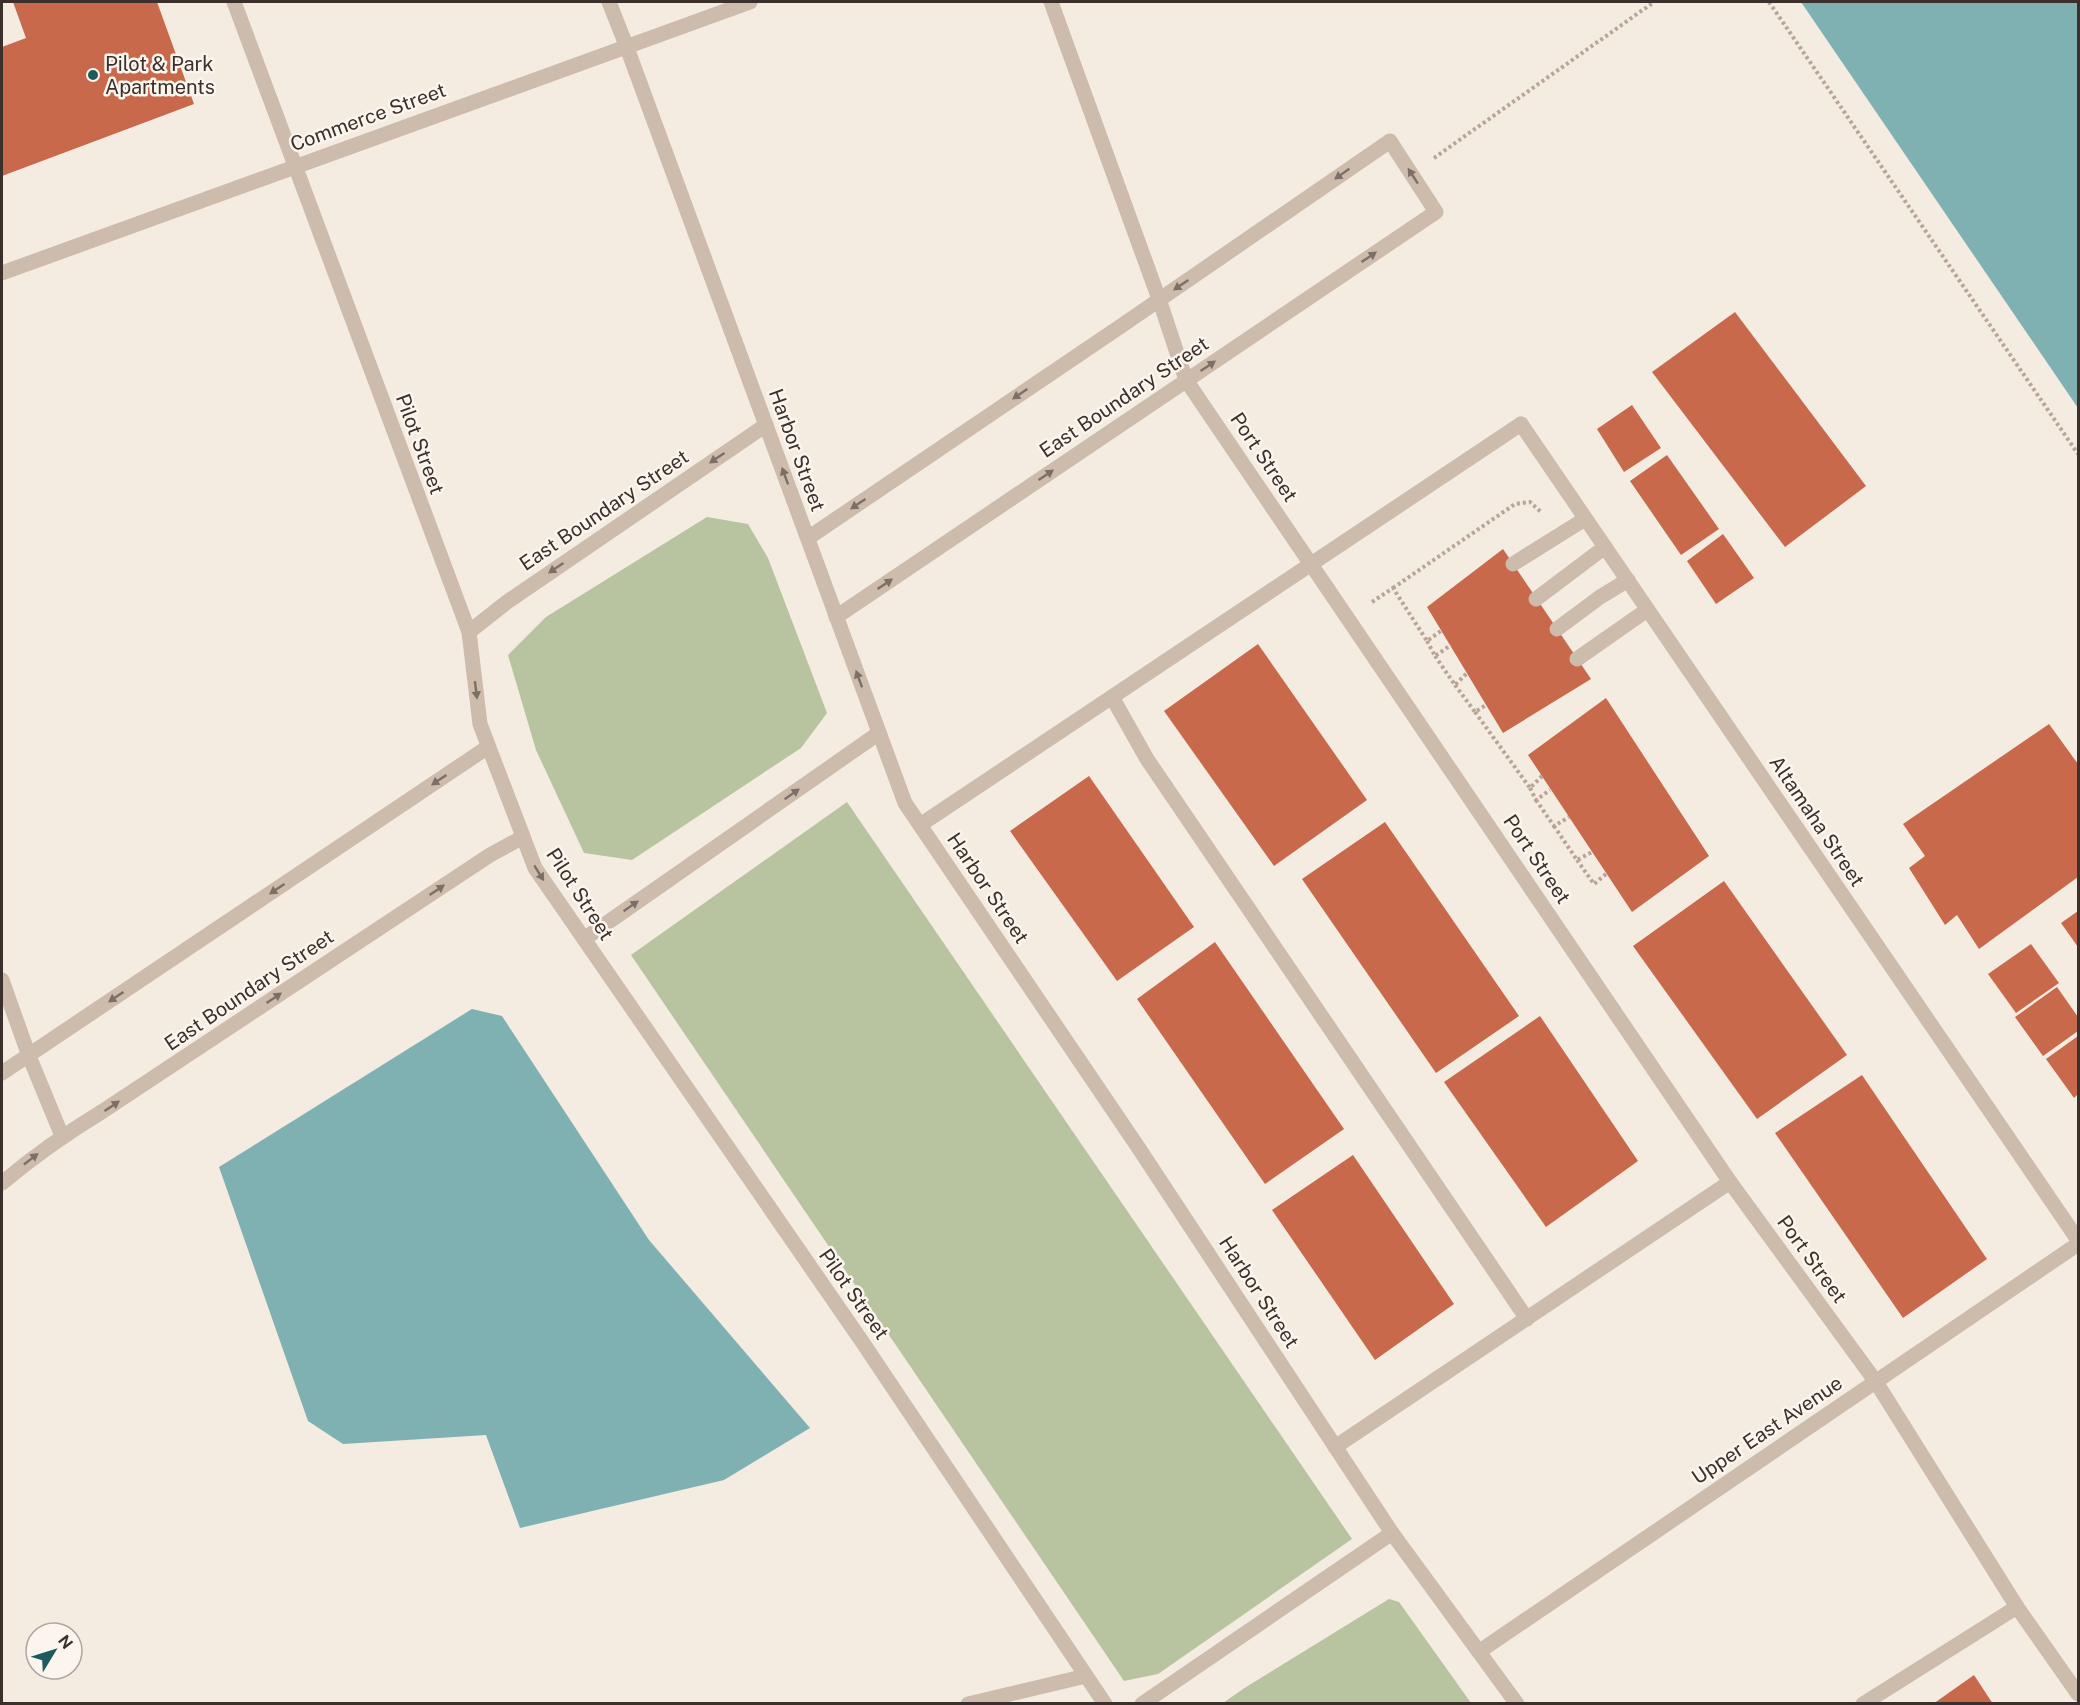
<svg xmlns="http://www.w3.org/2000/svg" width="2080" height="1705" font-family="'Public Sans',sans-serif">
<rect width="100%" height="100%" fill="#f4ebe1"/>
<g fill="#b8c4a0">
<polygon points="707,517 748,524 768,558 827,713 801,748 632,860 584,853 536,750 508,655 546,617"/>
<polygon points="847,802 1352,1539 1158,1674 1124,1681 631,955"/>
<polygon points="1389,1599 1399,1602 1471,1703 1223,1703 1243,1689"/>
</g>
<g fill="#7fb0b2">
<polygon points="1801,2 2078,2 2078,408"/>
<polygon points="472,1009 502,1016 649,1240 810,1428 724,1480 520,1528 486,1435 343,1444 308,1421 219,1167"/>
</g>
<g fill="#c8694b">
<polygon points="13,2 157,2 194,104 2,176 2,47 26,38"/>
<polygon points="1735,312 1866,486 1785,547 1652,372"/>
<polygon points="1632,405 1661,448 1624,472 1597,429"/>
<polygon points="1667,455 1719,529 1681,555 1630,481"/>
<polygon points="1723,534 1754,578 1716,604 1687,561"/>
<polygon points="1503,549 1591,679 1503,733 1427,607"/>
<polygon points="1258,644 1367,800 1274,866 1164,711"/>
<polygon points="1606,698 1709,856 1632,912 1528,755"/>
<polygon points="2049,724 2078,764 2078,877 1979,949 1957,915 1945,925 1909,868 1925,856 1903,824"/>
<polygon points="1089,776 1194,927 1117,981 1010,831"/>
<polygon points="1385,822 1519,1016 1436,1073 1302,879"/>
<polygon points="1724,881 1847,1055 1757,1119 1633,946"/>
<polygon points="2078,911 2078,947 2061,923"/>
<polygon points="1215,942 1344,1129 1265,1184 1137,999"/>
<polygon points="2031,944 2059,983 2016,1013 1988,974"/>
<polygon points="2057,987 2078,1017 2078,1031 2043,1056 2015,1017"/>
<polygon points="1540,1016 1638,1161 1546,1227 1444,1082"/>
<polygon points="2078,1036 2078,1094 2074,1098 2046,1059"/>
<polygon points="1862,1075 1987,1259 1903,1318 1775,1133"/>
<polygon points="1353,1155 1454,1304 1375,1360 1272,1210"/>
<polygon points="1974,1675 1993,1704 1933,1704"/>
</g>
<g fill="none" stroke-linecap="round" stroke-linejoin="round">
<g stroke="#b9a596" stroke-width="4" stroke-dasharray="3 3" stroke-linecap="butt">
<polyline points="1769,2 2078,454"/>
<polyline points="1434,158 1654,2"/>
<polyline points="1393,588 1515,504 1530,502 1542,513"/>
<polyline points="1372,602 1393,588 1427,641 1441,631"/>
<polyline points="1427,641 1435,656 1451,645"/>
<polyline points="1435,656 1455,685 1467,673"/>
<polyline points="1455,685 1475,712 1486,705"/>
<polyline points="1475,712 1530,788 1542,776"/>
<polyline points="1530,788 1536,800 1550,790"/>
<polyline points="1536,800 1554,826 1569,817"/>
<polyline points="1554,826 1577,860 1592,852"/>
<polyline points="1577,860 1594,884 1606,874"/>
</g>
<g stroke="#cdbbac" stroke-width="15">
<polyline points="609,2 626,45"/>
<polyline points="1513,564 1585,519"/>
<polyline points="1536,599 1605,547"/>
<polyline points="1557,629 1600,597 1628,580"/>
<polyline points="1577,659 1647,610"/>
<polyline points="1112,697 1147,759 1527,1319"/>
<polyline points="920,825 1521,424"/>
<polyline points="1335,1447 1730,1182"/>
<polyline points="968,1704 1086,1676"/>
<polyline points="1863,1704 2017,1607"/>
</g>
<g stroke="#cdbbac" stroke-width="15">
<polyline points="234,2 469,632 480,724 535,868 863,1343 1105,1704"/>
<polyline points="1051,2 1159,299 1186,380 1730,1182 1876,1382 2017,1607 2078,1694"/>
<polyline points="626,45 905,803 1140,1150 1392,1533 1517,1704"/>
<polyline points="2,273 750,2"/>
<polyline points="1521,424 2078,1240"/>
<polyline points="808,538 1124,324 1390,141 1436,212 836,617"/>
<polyline points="469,632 507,602 766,425"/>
<polyline points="584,939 879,733"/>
<polyline points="2,980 29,1056 62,1136"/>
<polyline points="2,1073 488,747"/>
<path d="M2,1183C34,1156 67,1133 103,1111L490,855L523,837"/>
<polyline points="1480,1651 2078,1244"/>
<polyline points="1142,1704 1392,1533"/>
</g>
</g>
<defs><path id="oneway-solid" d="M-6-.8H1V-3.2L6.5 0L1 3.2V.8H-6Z" transform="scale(1.5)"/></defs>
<g fill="#7d6f65">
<use href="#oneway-solid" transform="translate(1342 174) rotate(145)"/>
<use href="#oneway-solid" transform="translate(1413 176) rotate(-123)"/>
<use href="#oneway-solid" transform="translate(1369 257) rotate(-34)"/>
<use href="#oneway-solid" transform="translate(1181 285) rotate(146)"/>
<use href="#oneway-solid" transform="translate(1208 366) rotate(-34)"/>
<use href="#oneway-solid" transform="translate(1020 394) rotate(146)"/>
<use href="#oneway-solid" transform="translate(717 458) rotate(146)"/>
<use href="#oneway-solid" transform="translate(1046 475) rotate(-34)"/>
<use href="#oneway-solid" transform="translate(785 476) rotate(-110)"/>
<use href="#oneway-solid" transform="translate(858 504) rotate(146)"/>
<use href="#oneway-solid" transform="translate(556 568) rotate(146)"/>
<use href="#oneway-solid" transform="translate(885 584) rotate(-34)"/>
<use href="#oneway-solid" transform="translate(859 679) rotate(-110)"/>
<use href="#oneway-solid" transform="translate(476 690) rotate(83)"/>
<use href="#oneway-solid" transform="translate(439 780) rotate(146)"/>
<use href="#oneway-solid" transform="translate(792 794) rotate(-35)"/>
<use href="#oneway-solid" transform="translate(539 873) rotate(58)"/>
<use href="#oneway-solid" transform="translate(277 889) rotate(146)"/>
<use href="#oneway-solid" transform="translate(437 890) rotate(-34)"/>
<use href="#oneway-solid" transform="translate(631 906) rotate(-35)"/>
<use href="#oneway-solid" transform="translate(116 997) rotate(146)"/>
<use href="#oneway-solid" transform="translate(274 998) rotate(-34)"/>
<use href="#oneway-solid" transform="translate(112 1106) rotate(-34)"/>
<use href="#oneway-solid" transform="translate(31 1159) rotate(-38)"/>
</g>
<circle fill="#1f5a5e" stroke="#fbf5ee" stroke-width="2" cx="93" cy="75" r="6"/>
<g text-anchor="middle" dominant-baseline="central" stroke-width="5" stroke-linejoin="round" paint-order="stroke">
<g font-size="20" fill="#3b302b" stroke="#fbf5ee" text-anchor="start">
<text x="105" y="64">Pilot &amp; Park<tspan x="105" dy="23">Apartments</tspan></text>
</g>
<g font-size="20" fill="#3b302b" stroke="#fbf5ee">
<text transform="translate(368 117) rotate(-20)">Commerce Street</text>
<text transform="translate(1124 397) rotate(-34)">East Boundary Street</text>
<text transform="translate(420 444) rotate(70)">Pilot Street</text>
<text transform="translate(797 450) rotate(70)">Harbor Street</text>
<text transform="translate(1264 457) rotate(56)">Port Street</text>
<text transform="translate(604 510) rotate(-34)">East Boundary Street</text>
<text transform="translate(1817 821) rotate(56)">Altamaha Street</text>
<text transform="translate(1537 859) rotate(56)">Port Street</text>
<text transform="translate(988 888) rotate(56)">Harbor Street</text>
<text transform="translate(580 894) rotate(57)">Pilot Street</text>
<text transform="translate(249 990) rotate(-34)">East Boundary Street</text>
<text transform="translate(1812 1259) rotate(54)">Port Street</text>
<text transform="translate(1259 1292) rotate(57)">Harbor Street</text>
<text transform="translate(854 1294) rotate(55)">Pilot Street</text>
<text transform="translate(1767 1430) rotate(-34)">Upper East Avenue</text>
</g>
</g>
<rect width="2080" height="1705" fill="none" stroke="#3b302b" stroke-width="6"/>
<g transform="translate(54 1651) rotate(52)"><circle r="28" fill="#fbf5ee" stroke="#aea6a0" stroke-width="1.5"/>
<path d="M0-4.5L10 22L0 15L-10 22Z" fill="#1f5a5e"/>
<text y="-9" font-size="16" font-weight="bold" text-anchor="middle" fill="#3b302b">N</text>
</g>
</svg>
